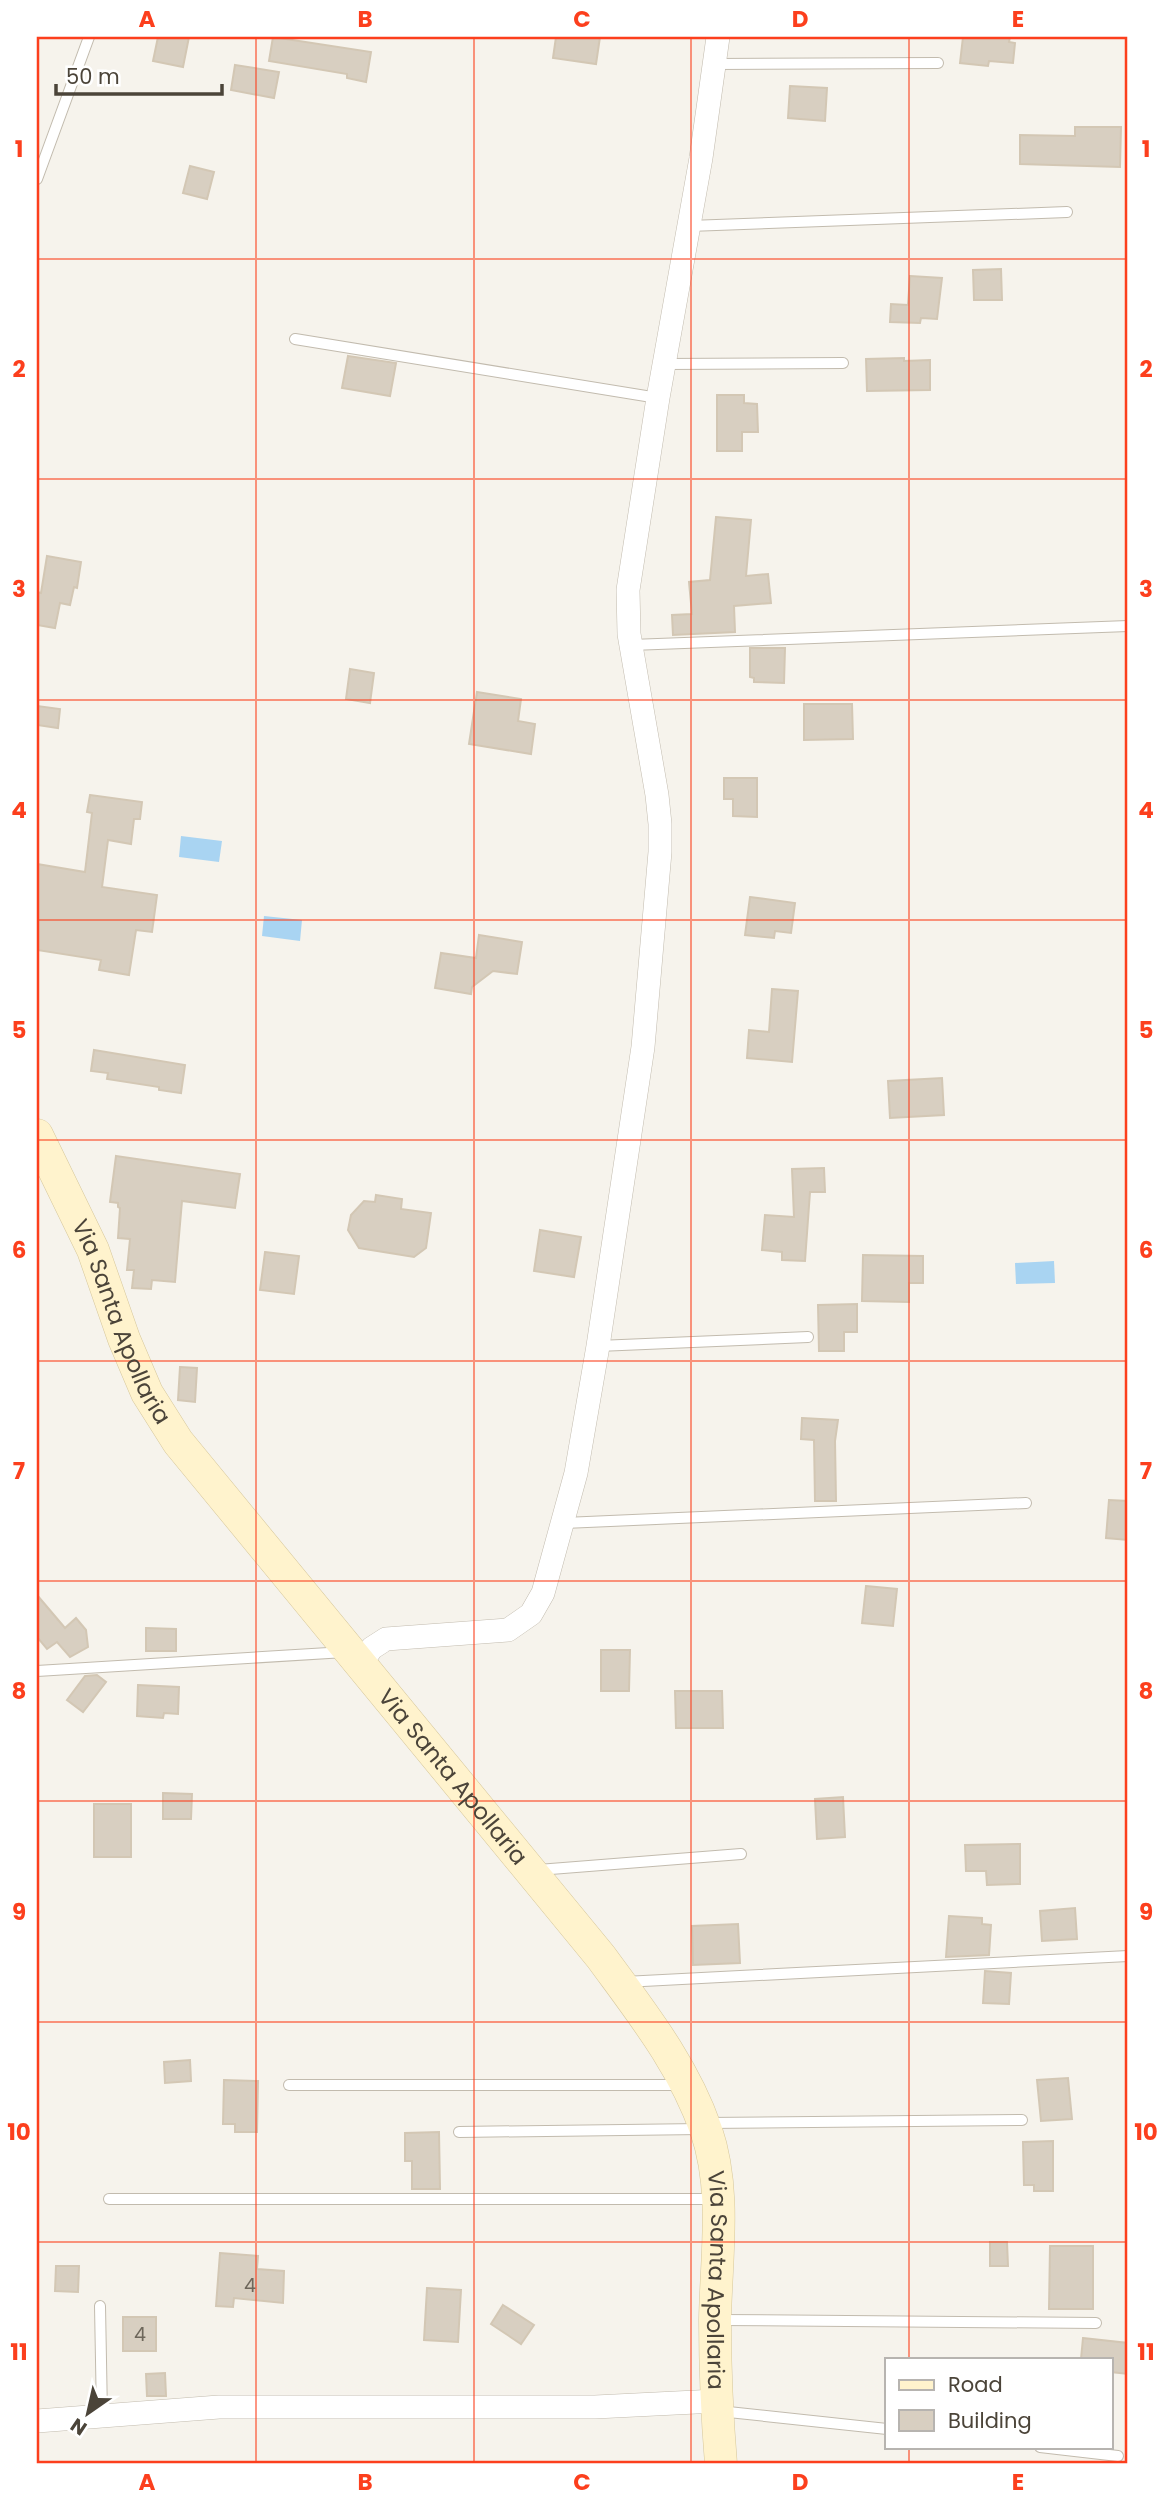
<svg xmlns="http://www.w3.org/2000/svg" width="1165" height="2501" font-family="Poppins,sans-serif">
<rect width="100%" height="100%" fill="#f6f3ec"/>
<g fill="#a9d4f2">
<polygon points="181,836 222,841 219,862 179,857"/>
<polygon points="264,916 302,920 300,941 262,936"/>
<polygon points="1054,1261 1055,1283 1016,1284 1015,1263"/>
</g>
<g fill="#d8cfc1" stroke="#d3c7b4" stroke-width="2">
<polygon points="158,37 189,37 183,67 153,61"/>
<polygon points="273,37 371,52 366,82 347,78 347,74 269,61"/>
<polygon points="556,37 600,37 596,64 553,58"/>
<polygon points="963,37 1010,37 1009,42 1015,43 1013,63 989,61 988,66 960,63"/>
<polygon points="235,65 279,72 274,98 231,90"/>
<polygon points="790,86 827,88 825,121 788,118"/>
<polygon points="1075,127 1121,127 1120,167 1020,164 1020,135 1075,136"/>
<polygon points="190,166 214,172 207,199 183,193"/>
<polygon points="1001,269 1002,300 974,300 973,270"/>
<polygon points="910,276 942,278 937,319 921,318 920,323 890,322 891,304 908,305"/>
<polygon points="348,356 396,363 390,396 342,388"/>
<polygon points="904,358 904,361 930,360 930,390 867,391 866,359"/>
<polygon points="717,395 744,395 744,403 757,404 758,432 742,432 742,451 717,451"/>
<polygon points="716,517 751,520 746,576 768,574 771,603 734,606 735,632 673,635 672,615 692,614 689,582 710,580"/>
<polygon points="47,556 81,562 77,588 74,587 70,605 60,603 55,628 37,625 37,592 41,593"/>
<polygon points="750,648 785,648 784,683 754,682 754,678 750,677"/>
<polygon points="350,669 374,673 370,703 346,699"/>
<polygon points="477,692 521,699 518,721 535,724 531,754 469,744"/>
<polygon points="804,704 852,704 853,739 804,740"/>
<polygon points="37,706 60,709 58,728 37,725"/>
<polygon points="724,778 757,778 757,817 733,816 733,799 724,799"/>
<polygon points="90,795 142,802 140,819 134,819 131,844 108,840 102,887 157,895 152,932 136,930 129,975 99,970 101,960 37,950 37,864 85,872 92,813 87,812"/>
<polygon points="750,897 795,903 791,933 775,931 774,938 745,935"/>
<polygon points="479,935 522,942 517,974 493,971 472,987 471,994 435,988 441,953 476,958"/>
<polygon points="772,989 798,991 792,1062 747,1058 749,1030 769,1032"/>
<polygon points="94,1050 185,1065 181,1093 159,1090 159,1087 107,1079 108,1073 91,1071"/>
<polygon points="942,1078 944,1115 890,1118 888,1081"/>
<polygon points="116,1156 240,1174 235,1208 182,1201 175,1282 152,1280 151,1289 132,1288 134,1270 127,1270 130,1239 118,1238 120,1208 118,1207 118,1203 110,1202"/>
<polygon points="824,1168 825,1192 810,1192 805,1261 782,1260 782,1252 762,1250 765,1215 794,1217 792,1169"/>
<polygon points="376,1195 402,1199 401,1209 431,1213 426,1248 414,1257 359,1248 348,1230 351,1215 364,1201 375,1202"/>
<polygon points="540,1230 581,1237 574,1277 534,1271"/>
<polygon points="265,1252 299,1256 294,1294 260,1290"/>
<polygon points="863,1255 923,1256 923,1283 909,1283 909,1302 862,1301"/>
<polygon points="857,1304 857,1332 844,1332 844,1351 819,1351 818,1305"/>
<polygon points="180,1367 197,1368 195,1402 178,1400"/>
<polygon points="802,1418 838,1420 835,1441 836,1501 815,1501 814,1440 801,1439"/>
<polygon points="1109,1500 1128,1501 1128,1540 1106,1538"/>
<polygon points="866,1586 897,1589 893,1626 862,1623"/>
<polygon points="37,1595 65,1628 76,1618 86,1630 88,1647 70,1657 57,1642 47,1649 37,1637"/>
<polygon points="146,1628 176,1629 176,1651 146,1651"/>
<polygon points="601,1650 630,1650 629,1691 601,1691"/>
<polygon points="97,1675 106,1682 83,1712 67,1700 85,1676"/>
<polygon points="138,1685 179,1687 178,1714 164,1713 163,1718 137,1716"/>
<polygon points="675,1691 722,1691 723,1728 676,1728"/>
<polygon points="163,1793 192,1794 191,1819 163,1819"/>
<polygon points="843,1797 845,1837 817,1839 815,1799"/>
<rect x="94" y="1804" width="37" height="53"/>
<polygon points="1020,1844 1020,1884 987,1885 986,1871 966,1871 965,1845"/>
<polygon points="1075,1908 1077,1939 1042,1941 1040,1911"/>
<polygon points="949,1916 982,1918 982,1924 991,1925 989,1955 946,1957"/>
<polygon points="738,1924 740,1963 693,1965 692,1926"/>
<polygon points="985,1971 1011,1973 1009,2004 983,2003"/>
<polygon points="190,2060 191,2081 165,2083 164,2062"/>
<polygon points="1068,2078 1072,2119 1041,2121 1037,2080"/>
<polygon points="224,2080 258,2081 257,2132 235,2132 235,2124 223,2124"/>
<polygon points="439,2132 440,2189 412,2189 412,2161 405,2161 405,2133"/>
<polygon points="1053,2141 1053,2191 1034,2191 1034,2185 1024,2185 1023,2142"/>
<polygon points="990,2242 1007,2242 1008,2266 990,2266"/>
<polygon points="1050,2246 1093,2246 1093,2309 1049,2309"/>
<polygon points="220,2253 258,2256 257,2269 284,2271 283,2303 234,2298 233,2307 216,2306"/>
<polygon points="56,2266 79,2266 78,2292 55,2291"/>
<polygon points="427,2288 461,2290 458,2342 424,2340"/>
<polygon points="503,2305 534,2325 521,2344 491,2324"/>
<rect x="123" y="2317" width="33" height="34"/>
<polygon points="1083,2338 1128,2343 1128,2374 1111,2372 1111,2359 1081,2359"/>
<polygon points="165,2373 166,2396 147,2396 146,2374"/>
</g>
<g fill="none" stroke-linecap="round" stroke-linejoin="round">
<defs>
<g id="lane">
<polyline points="715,64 938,63"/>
<polyline points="37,179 89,37"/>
<polyline points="689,226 1067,212"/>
<polyline points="295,339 658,398"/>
<polyline points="664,364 843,363"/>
<polyline points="631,645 1128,626"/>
<polyline points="598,1346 808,1337"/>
<polyline points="564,1523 1026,1503"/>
<polyline points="37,1671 345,1652"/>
<polyline points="538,1870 741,1854"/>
<polyline points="624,1982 1128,1956"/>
<polyline points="289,2085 682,2085"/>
<polyline points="706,2123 1022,2120"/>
<polyline points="459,2132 701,2129"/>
<polyline points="109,2199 716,2199"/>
<polyline points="100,2306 102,2415"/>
<polyline points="718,2320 1096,2323"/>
<polyline points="719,2411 887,2429"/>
<polyline points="1040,2447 1118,2456"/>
</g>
<g id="street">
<polyline points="361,1663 372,1648 386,1639 508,1630 531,1614 543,1593 576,1473 598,1346 643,1047 660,852 660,824 657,795 629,634 628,590 658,398 701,158 718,37"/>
<polyline points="37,2421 219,2407 595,2407 716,2401"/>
</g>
<g id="secondary">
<path id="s1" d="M37,1135L93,1250L124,1339L147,1393L178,1442L601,1957C641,2012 683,2064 706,2130C727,2191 716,2257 715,2320C715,2368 717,2416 721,2464"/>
</g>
</defs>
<use href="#lane" stroke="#c2bbae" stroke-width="12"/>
<use href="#street" stroke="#c2bbae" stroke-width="24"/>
<use href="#secondary" stroke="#d6c79b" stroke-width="33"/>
<use href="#lane" stroke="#fff" stroke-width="10"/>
<use href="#street" stroke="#fff" stroke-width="23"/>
<use href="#secondary" stroke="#fff3cd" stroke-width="32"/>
</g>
<path fill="none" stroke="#fc3f1d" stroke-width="2" stroke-opacity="0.55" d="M256,37V2464M474,37V2464M691,37V2464M909,37V2359M37,259H1128M37,479H1128M37,700H1128M37,920H1128M37,1140H1128M37,1361H1128M37,1581H1128M37,1801H1128M37,2022H1128M37,2242H1128M909,2447V2464"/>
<g text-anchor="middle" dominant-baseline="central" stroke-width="5" stroke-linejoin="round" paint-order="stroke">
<g font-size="19" fill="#6e675b">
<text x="250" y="2285">4</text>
<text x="140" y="2334">4</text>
</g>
<g font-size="23" fill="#4b4439" stroke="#fff">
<text stroke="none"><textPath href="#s1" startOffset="205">Via Santa Apollaria</textPath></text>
<text stroke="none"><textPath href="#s1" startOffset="772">Via Santa Apollaria</textPath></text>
<text stroke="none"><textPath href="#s1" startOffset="1360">Via Santa Apollaria</textPath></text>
</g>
</g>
<rect width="1165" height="2501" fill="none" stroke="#ffffff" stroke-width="77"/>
<rect x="885" y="2358" width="228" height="91" fill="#ffffff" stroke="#b7b4b0" stroke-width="2"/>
<rect x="899" y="2380" width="35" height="10" fill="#fff3cd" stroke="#b7b4b0" stroke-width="2"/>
<text x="948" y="2392" font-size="21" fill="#4b4439">Road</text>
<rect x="899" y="2410" width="35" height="21" fill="#d8cfc1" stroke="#b7b4b0" stroke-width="2"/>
<text x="948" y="2428" font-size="21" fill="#4b4439">Building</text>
<g transform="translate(88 2413) rotate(214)" stroke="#ffffff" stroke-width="5" paint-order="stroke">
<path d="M0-5L12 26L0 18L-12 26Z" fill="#4b4439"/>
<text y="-10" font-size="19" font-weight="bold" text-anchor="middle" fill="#4b4439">N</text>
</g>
<path d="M56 84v10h166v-10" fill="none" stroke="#4b4439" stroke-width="3.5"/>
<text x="66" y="84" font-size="21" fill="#4b4439" stroke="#ffffff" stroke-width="5" paint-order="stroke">50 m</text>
<rect x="38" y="38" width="1088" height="2424" fill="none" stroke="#fc3f1d" stroke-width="2.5"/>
<g font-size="23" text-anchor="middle" font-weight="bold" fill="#fc3f1d">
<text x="147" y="27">A</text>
<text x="365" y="27">B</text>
<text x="582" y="27">C</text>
<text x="800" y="27">D</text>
<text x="1018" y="27">E</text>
<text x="19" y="157">1</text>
<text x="1146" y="157">1</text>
<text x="19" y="377">2</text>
<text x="1146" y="377">2</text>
<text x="19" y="597">3</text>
<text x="1146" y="597">3</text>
<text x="19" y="818">4</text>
<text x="1146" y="818">4</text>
<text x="19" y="1038">5</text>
<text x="1146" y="1038">5</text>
<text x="19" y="1258">6</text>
<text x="1146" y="1258">6</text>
<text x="19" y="1479">7</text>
<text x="1146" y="1479">7</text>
<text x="19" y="1699">8</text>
<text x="1146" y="1699">8</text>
<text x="19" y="1920">9</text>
<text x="1146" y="1920">9</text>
<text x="19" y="2140">10</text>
<text x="1146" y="2140">10</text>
<text x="19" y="2360">11</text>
<text x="1146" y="2360">11</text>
<text x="147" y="2490">A</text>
<text x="365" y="2490">B</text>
<text x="582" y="2490">C</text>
<text x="800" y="2490">D</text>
<text x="1018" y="2490">E</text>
</g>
</svg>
